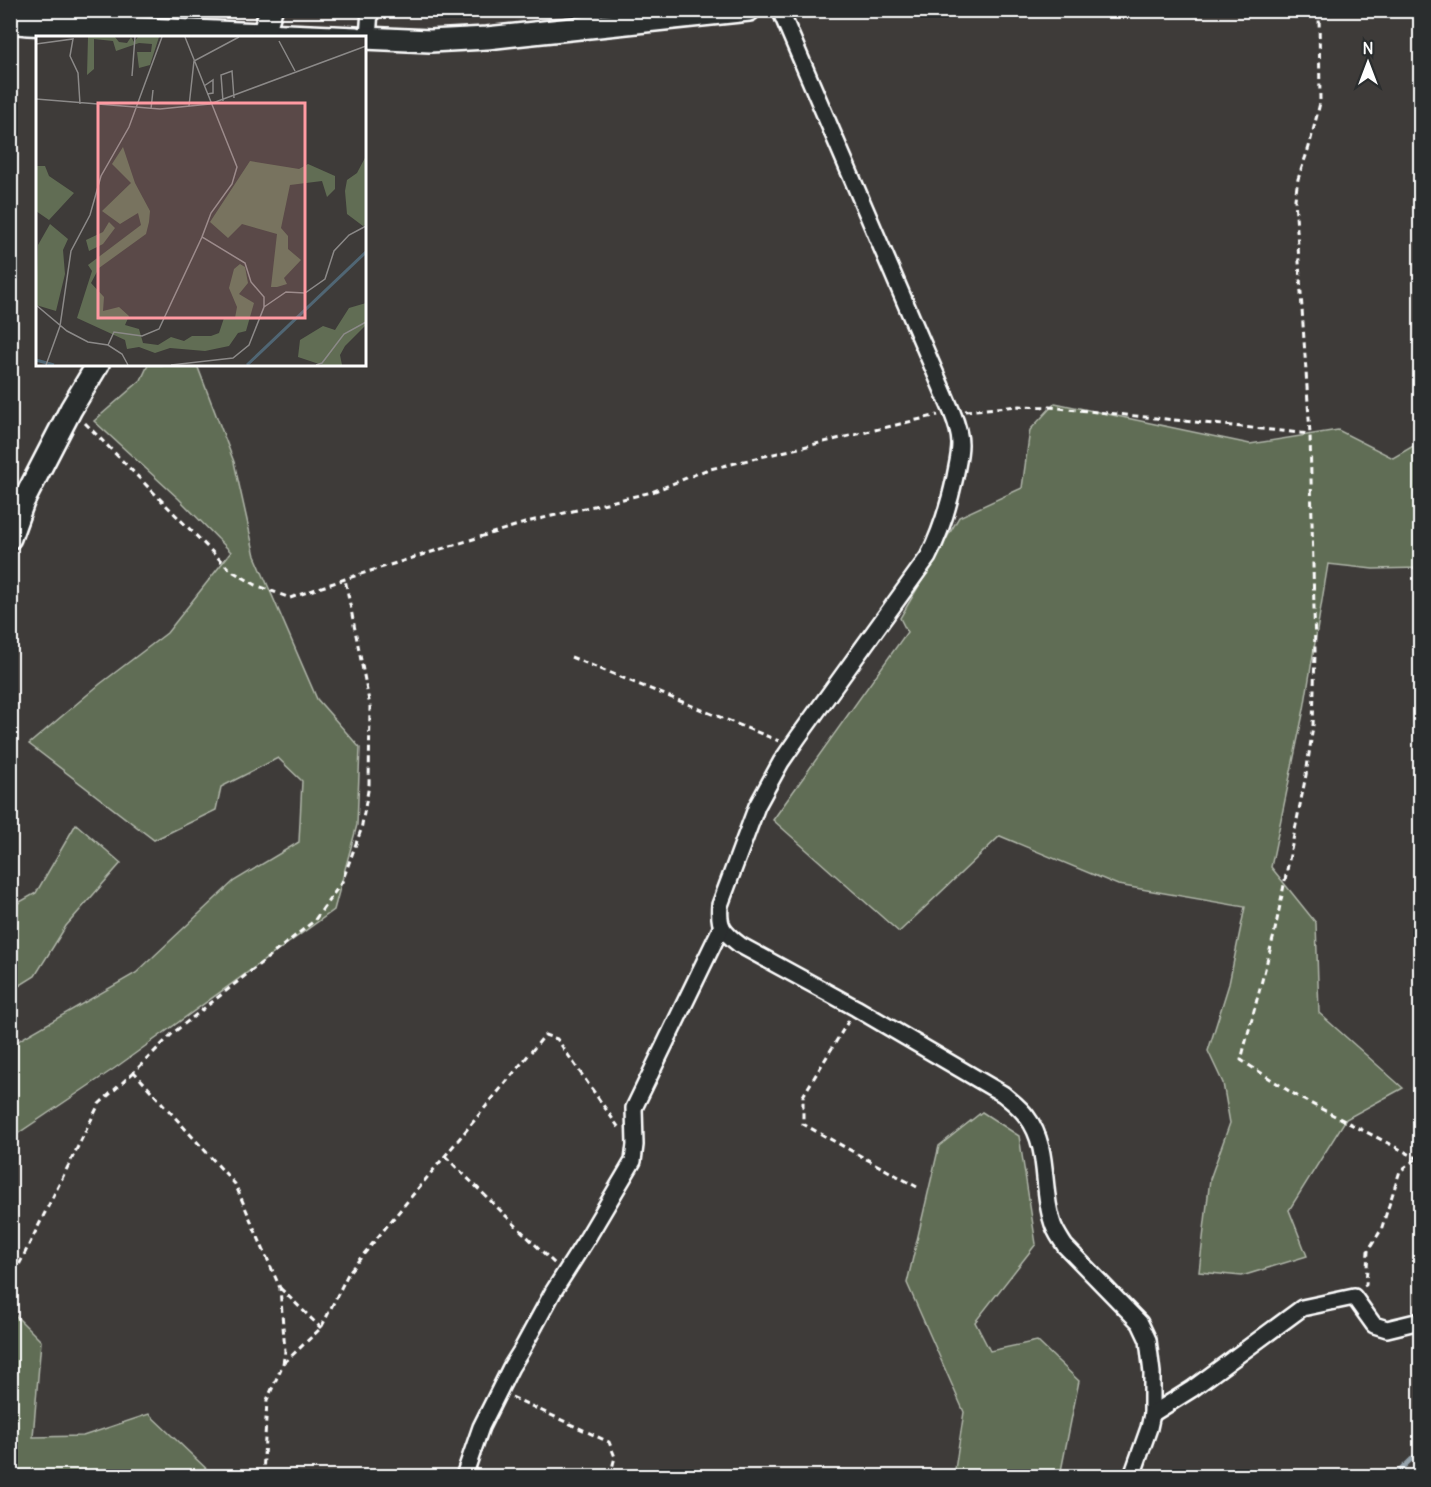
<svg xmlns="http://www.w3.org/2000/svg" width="1431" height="1487" font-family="Delius,sans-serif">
<rect width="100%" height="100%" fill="#3e3b39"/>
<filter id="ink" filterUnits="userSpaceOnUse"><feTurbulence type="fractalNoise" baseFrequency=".0167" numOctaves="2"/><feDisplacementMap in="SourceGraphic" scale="12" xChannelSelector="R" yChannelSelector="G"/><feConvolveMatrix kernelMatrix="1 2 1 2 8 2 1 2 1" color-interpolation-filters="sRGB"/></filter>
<g filter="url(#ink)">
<g fill="#616d54" stroke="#b0b6aa" stroke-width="1.5">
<polygon points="148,365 197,365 234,462 255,556 317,699 360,748 357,825 334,910 115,1068 11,1138 11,1048 21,1039 136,973 234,881 299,842 302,781 278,758 221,787 216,810 154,840 29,744 100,684 167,633 231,552 179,499 94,421 141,380"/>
<polygon points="1055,403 1250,444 1338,430 1393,458 1420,442 1420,568 1373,569 1328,564 1304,709 1271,867 1316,923 1319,1013 1403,1088 1346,1119 1289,1210 1307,1256 1242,1276 1199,1272 1210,1179 1230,1123 1223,1083 1208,1051 1229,984 1245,907 1118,885 1000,836 899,932 773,820 907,632 900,618 959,517 1022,488 1030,430"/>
<polygon points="76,824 121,863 66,926 35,976 11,991 11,907 36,893"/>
<polygon points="982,1112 1019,1136 1036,1244 975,1322 990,1351 1037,1341 1079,1381 1060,1476 954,1476 964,1412 907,1283 939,1146"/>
<polygon points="10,1310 41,1341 33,1437 83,1436 149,1414 214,1476 11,1476"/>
</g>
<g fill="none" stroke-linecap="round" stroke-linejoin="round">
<polyline stroke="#96a3ac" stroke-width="4.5" points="1394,1476 1420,1451"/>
<defs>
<g id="street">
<path d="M780,10L952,412C956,422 960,433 960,444C960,455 957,466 955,477C949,505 941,532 928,557L799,736L781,762L757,806L720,905C718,927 723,932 740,945L856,1008L1003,1094C1011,1101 1020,1107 1027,1117C1050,1147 1041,1187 1052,1221C1054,1230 1060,1238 1065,1246L1140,1323L1148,1340L1152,1373V1414L1149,1428L1132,1476"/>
<polyline points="368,38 370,10"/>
<polyline points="1152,1414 1192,1389 1302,1308 1354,1297 1374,1325 1387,1329 1420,1321"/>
<polyline points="464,1476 481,1427 511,1367 521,1351 553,1292 588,1237 633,1161 635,1145 634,1108 721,928"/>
</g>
<g id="secondary">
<polyline points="10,22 28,24 356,38"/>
<polyline points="262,38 271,10"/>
<polyline points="364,38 430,41 487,38 749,10"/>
<polyline points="10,538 23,502 71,409 98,364"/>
</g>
</defs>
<use href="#street" stroke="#fff" stroke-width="20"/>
<use href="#secondary" stroke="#fff" stroke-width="26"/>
<g stroke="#fff" stroke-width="3" stroke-dasharray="6 4.5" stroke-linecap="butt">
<polyline points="1319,10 1320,103 1309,147 1298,179 1295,199 1310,434 1315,652 1313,726 1306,775 1274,935 1241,1060 1300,1098 1417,1158"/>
<polyline points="965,411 1019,406 1049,407 1310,434"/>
<polyline points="85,423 230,570 256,585 290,598 345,579 531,521 652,492 706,470 938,415"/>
<polyline points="571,657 779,741"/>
<polyline points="849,1020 803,1096 803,1124 917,1187"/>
<polyline points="445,1156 555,1264"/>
<polyline points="10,1283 99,1104 134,1072"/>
<polyline points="1364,1286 1366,1285 1368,1251 1381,1230 1400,1171 1420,1156"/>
<polyline points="280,1288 321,1328"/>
<polyline points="284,1363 321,1328 349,1272 545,1035 557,1039 619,1128"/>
<polyline points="512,1397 609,1442 615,1457 610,1476"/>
<polyline points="263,1476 267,1400 283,1364 285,1351 280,1288 235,1184 134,1072 173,1033 314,921 342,882 361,830 369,785 370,706 345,579"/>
</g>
<use href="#street" stroke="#2a2d2e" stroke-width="15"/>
<use href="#secondary" stroke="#2a2d2e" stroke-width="21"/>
</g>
</g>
<g transform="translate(36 36)">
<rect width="330" height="330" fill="#3e3b39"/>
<path d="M52,1H79L83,6L91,7L95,1L98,6L102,1H123L114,29L103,32L101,16H115L116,8L103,7L80,15L77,5L58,3V33L51,39ZM87,111L99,147L114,175L113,186L110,198L63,232L55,247L68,261L67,275L83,271L93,280L89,289L103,293L107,307L122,309L135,301L148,305L156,300H175L183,297L188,282H199L201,271L193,252L198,233L204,228L209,231L212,247L203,258L218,267L210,295L202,297L193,310L169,315L134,312L119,317L103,311L91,313L89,304L41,282L56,235L52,229L105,189L102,177L84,188L66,175L95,147L76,128ZM330,120V189L327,190L311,178L309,155L311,144L321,137ZM214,125L263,133L272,128L299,140V153L291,161L286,145L254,149L245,192L252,200V213L265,224L248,242L251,248L241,251H235L241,198L206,188L192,202L174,186ZM0,130H9L13,140L38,157L13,184L0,175ZM73,186L79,192L67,208L53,215L50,204L67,196ZM14,188L32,203L27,214L29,238L20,275L0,269L2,209ZM330,267V289L309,310L304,319L306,329H286L262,321L264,304L287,290L299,294L313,272Z" fill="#616d54"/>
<path fill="none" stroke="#506674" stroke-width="3" d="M0,324L18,329M211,329L330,216"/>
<path fill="none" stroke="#8b8988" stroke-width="1.5" d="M243,5L259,35M0,8L37,3L34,20L42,37L44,68M96,40L99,1M168,50L177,44V57L171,58M0,63L124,73L174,68L330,10M187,65L185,39L196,35L198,62M153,70L158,25L203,1M115,73L117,54M0,269L31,295L52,306L72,309L86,318L92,329M228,271L250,256L269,257L289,243L298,215L313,199L330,190M72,309L78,296L106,300L123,293L166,201M10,329L24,290L35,215L54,179L65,140L93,91L126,1M135,329L197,322L213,309L228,271V261L215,246L209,227L166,201L175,177L196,148L201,131L149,1M280,329L286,327L308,298L330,286"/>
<path fill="#ff9aa2" fill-opacity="0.15" stroke="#ff9aa2" stroke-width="3" d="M62,67H269V282H62Z"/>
<rect width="330" height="330" fill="none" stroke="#fff" stroke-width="3"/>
</g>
<rect width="1431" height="1487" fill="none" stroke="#2a2d2e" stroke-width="36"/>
<rect x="18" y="18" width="1395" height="1451" fill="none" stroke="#fff" stroke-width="2" filter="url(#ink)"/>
<g transform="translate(1368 63)" stroke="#2a2d2e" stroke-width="4.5" paint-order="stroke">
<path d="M0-4.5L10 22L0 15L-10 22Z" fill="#ffffff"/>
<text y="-9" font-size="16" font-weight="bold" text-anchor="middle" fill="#ffffff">N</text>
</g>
</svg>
